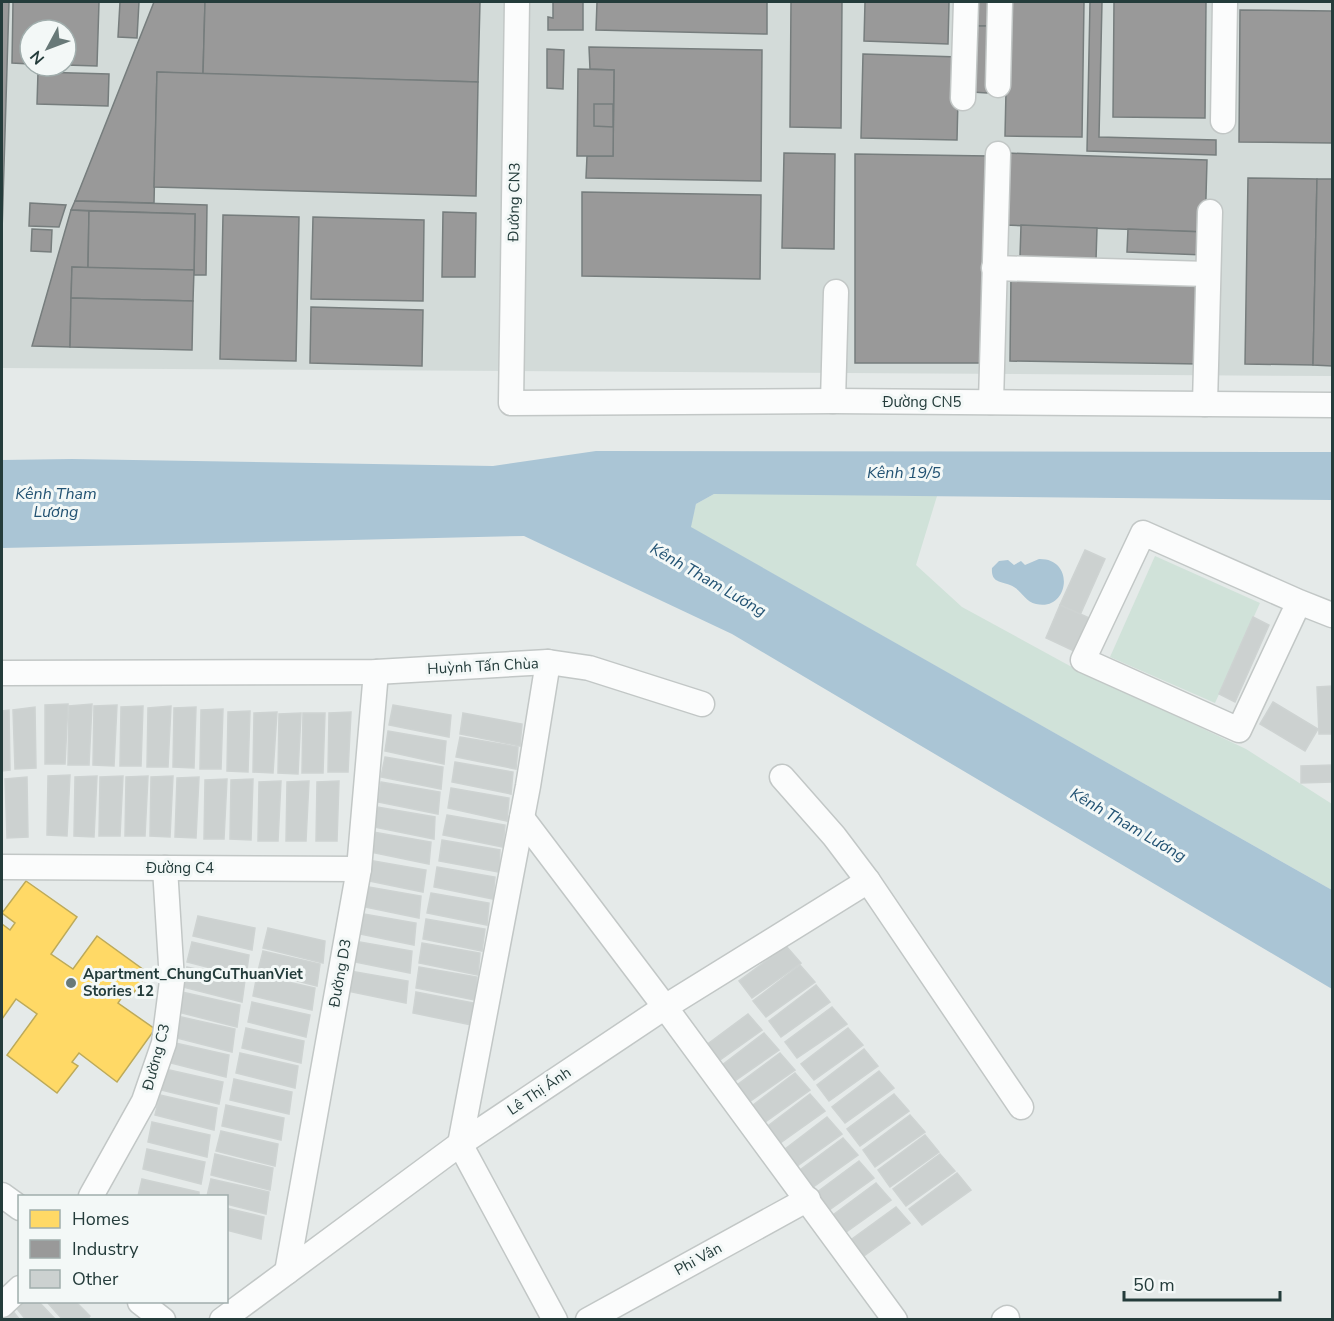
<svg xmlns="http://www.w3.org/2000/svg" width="1334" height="1321" font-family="'Nunito Sans',sans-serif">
<rect width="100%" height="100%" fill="#e5eae9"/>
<path fill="#d3dbd9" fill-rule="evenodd" d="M2,2H1332V376L2,368ZM30,30H66V66H30Z"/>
<g fill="#d0e2d9">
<polygon points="736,493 937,496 916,565 962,607 1070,666 1246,749 1332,804 1332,890 690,527 696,504 714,494"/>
<polygon points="1155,556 1260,603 1215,703 1110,657"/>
</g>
<g fill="#aac5d5">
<polygon points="596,451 1332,452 1332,500 714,494 696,504 691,527 1332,890 1332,989 732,634 524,536 2,548 2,460 72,459 493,466"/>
<path d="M1039,559C1076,558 1069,612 1036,604C1024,601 1021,589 1010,585C999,581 991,582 992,568L999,561L1008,560L1014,565L1021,561L1025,565Z"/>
</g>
<polygon fill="#ffd966" stroke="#bdaa59" stroke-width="1.5" points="26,881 77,917 51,954 73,969 97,936 148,973 130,998 124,994 118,1003 155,1029 117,1082 79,1053 72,1062 78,1066 57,1093 7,1055 37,1014 16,999 2,1019 2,924 10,930 15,923 2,913"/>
<g fill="#999" stroke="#767d7d" stroke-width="1.5">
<polygon points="2,2 9,2 2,232"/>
<polygon points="13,2 99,2 97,66 66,65 66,30 30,30 30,64 12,63"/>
<polygon points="120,2 139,2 137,38 118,37"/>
<polygon points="154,2 205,2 203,74 157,72 154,203 75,201"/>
<polygon points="205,2 480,2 478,82 203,74"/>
<polygon points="553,2 583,2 583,30 548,30 548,17 553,18"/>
<polygon points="597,2 767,2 767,34 596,30"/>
<polygon points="791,2 842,2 841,128 790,127"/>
<polygon points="865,2 949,2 948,44 864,41"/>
<rect x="970" y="2" width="19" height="24"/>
<polygon points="1008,2 1084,2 1082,137 1005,136"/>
<polygon points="1090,2 1102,2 1099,137 1216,140 1216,155 1087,151"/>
<polygon points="1114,2 1206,2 1205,118 1113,117"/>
<polygon points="1240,10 1332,11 1332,143 1239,142"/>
<polygon points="974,26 989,26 987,93 972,92"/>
<polygon points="589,47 762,50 761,181 586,178 587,156 613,156 614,70 590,69"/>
<polygon points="547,49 564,50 563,89 547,88"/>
<polygon points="863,54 959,57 957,140 861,138"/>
<polygon points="578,69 614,70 613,156 577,156"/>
<polygon points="38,72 109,74 108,106 37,104"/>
<polygon points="157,72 478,82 476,196 154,187"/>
<polygon points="594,104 613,104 613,127 594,126"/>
<polygon points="784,153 835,154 834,249 782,248"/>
<polygon points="1007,153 1207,160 1205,232 1005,225"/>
<polygon points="855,154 989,156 989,363 855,363"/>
<polygon points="1248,178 1317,179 1313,365 1245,364"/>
<polygon points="1317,179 1332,179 1332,366 1313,365"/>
<polygon points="582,192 761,195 760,279 582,276"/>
<polygon points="75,201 207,205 206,275 194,275 195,214 71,210"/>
<polygon points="30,203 66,205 59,227 29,226"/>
<polygon points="71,210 89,211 88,268 72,267 70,347 32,346"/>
<polygon points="89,211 195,214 194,270 88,268"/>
<polygon points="443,212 476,213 475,277 442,277"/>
<polygon points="223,215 299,217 296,361 220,359"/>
<polygon points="313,217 424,220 423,301 311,299"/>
<polygon points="1021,225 1097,228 1096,260 1020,257"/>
<polygon points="32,229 52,230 51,252 31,251"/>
<polygon points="1128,229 1205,232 1204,255 1127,252"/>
<polygon points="72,267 194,270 193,301 71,298"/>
<polygon points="1011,274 1200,277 1199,364 1010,361"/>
<polygon points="71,298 193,301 192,350 70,347"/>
<polygon points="311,307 423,310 422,366 310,363"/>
</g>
<g fill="#ccd1d0" stroke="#ced3d2" stroke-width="1.5">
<polygon points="1085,550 1105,559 1080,615 1060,605"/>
<polygon points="1060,605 1089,618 1074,651 1046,638"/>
<polygon points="1253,617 1269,625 1235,702 1219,694"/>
<polygon points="1332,686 1332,734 1319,734 1317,687"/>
<polygon points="1273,702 1318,729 1305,751 1260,724"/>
<polygon points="68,704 65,764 45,764 45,705"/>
<polygon points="92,704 89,765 68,765 69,706"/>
<polygon points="117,705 114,766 93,765 94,706"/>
<polygon points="393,705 451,715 449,737 389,725"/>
<polygon points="143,706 141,766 120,766 121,707"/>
<polygon points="171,706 168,767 147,767 148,708"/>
<polygon points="35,707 36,768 15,769 13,710"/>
<polygon points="196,707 194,768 173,767 174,708"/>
<polygon points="223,709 221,769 200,769 201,710"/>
<polygon points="9,710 10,770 2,771 2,711"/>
<polygon points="250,711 248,772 227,771 228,712"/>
<polygon points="277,712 273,773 253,772 254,713"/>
<polygon points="351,712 348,772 328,772 329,713"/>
<polygon points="301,713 298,774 278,773 279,714"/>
<polygon points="303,713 325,713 323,773 302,773"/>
<polygon points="463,713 522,724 520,746 460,734"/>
<polygon points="388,731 446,741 444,764 385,751"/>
<polygon points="460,737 518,747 516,769 456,757"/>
<polygon points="385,757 443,767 441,789 381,777"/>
<polygon points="455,762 513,772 511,794 452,782"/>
<polygon points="1332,765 1332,782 1301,783 1301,766"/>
<polygon points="70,775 67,836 47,835 48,776"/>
<polygon points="97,776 94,837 74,836 75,777"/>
<polygon points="123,776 120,836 99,836 100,777"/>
<polygon points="148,776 145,836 125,836 126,777"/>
<polygon points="173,776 170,837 150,836 151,777"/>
<polygon points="27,777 28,837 7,838 5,779"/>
<polygon points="199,777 196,838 175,837 177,778"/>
<polygon points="227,779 224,839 204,839 205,780"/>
<polygon points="253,779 251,840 230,839 231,780"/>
<polygon points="281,781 278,841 258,841 259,782"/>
<polygon points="309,781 306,841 286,841 287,782"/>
<polygon points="339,781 337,841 316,841 317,782"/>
<polygon points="381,782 440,792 438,814 378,802"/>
<polygon points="451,788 509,798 507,821 448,808"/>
<polygon points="377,807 435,817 434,839 374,827"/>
<polygon points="447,815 505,825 503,847 443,835"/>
<polygon points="373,832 431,842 429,864 370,852"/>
<polygon points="442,840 500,850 499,872 439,861"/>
<polygon points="368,860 426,870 423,892 364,880"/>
<polygon points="437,867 495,877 493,899 434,887"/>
<polygon points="363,886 421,896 419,918 360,906"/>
<polygon points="431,893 489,903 487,925 427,913"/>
<polygon points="358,913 416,923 414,945 355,933"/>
<polygon points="198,916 255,928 252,950 193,936"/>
<polygon points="426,919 485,929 482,951 423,939"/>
<polygon points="268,928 325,941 323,963 263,948"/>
<polygon points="354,941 412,951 410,973 350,961"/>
<polygon points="192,942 249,955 246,977 187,962"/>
<polygon points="422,943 480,953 478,975 419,963"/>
<polygon points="786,946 801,963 752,998 739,981"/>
<polygon points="263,951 320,964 317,986 258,971"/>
<polygon points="800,965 815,982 766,1017 753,1001"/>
<polygon points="187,967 245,980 242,1002 183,987"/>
<polygon points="419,967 477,977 475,1000 416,988"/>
<polygon points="350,971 408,981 406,1003 347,991"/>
<polygon points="257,975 315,988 312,1010 253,996"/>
<polygon points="816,985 830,1002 781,1037 769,1021"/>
<polygon points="182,992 240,1005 237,1027 178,1012"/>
<polygon points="416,992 474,1003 472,1025 413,1013"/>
<polygon points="252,1002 310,1015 306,1037 248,1022"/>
<polygon points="832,1007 847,1024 797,1058 785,1042"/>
<polygon points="748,1014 762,1030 713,1065 701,1049"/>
<polygon points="177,1016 235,1029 232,1052 173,1037"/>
<polygon points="246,1028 304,1041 301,1063 242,1048"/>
<polygon points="848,1028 863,1045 814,1080 801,1064"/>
<polygon points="764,1033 779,1050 729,1085 717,1069"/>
<polygon points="171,1042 229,1055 226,1077 167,1062"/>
<polygon points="864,1049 878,1066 829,1101 817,1085"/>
<polygon points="240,1053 298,1066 295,1088 236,1073"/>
<polygon points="780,1053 795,1070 745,1105 733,1088"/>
<polygon points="165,1069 223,1082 219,1104 161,1090"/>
<polygon points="879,1071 894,1088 845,1123 832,1107"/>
<polygon points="795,1073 810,1090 761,1125 748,1109"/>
<polygon points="234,1079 292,1092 289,1114 230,1100"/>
<polygon points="810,1094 825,1111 776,1146 764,1129"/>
<polygon points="894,1094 909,1111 860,1146 847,1129"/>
<polygon points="160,1095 217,1108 214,1130 155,1115"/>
<polygon points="226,1105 284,1118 281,1140 222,1126"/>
<polygon points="910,1115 925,1132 875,1167 863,1150"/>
<polygon points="827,1117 842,1134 793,1169 780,1153"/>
<polygon points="152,1122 210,1135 207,1157 148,1142"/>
<polygon points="221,1131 278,1144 275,1166 216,1151"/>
<polygon points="925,1135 939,1152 890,1187 878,1170"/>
<polygon points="843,1138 858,1155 809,1190 796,1173"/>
<polygon points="147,1149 205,1162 201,1184 143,1169"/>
<polygon points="215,1154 273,1168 270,1190 211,1175"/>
<polygon points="940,1154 955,1171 906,1206 893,1189"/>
<polygon points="859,1161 874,1178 825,1213 812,1196"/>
<polygon points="957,1173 971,1190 922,1225 909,1209"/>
<polygon points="142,1179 199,1192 199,1196 138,1196"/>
<polygon points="211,1179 269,1192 266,1214 226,1204 226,1196 207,1196"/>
<polygon points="876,1183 891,1200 842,1235 829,1218"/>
<polygon points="896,1207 910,1223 861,1258 848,1242"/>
<polygon points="226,1208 264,1217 261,1239 226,1230"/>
<polygon points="20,1302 39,1302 56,1320 26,1320 15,1306"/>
<polygon points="47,1302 76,1302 90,1316 87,1320 63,1320"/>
<polygon points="12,1310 20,1320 2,1320"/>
</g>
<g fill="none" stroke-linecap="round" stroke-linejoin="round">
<defs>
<g id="minor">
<polyline points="517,2 511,403 833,401 1332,405"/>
<polyline points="998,85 1000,2"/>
<polyline points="963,98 966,2"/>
<polyline points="1223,121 1225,2"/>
<polyline points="994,268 1208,274"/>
<polyline points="833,401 836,292"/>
<polyline points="991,402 998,154"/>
<polyline points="1205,404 1210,212"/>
<polyline points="1299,602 1143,533 1083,660 1239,730 1299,602 1332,615"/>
<polyline points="548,662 528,786 460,1144 555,1320"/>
<polyline points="2,673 376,672 548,662 589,668 702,704"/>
<polyline points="782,777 834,836 868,881 1021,1107"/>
<polyline points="522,818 665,1007 895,1320"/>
<polyline points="2,867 359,869"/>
<polyline points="2,1195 20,1208"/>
<polyline points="91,1196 144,1101 164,1043 172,981 165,868"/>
<polyline points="287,1272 359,869 376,672"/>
<polyline points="140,1302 163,1320"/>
<polyline points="2,1305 20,1288"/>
<polyline points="222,1320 460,1144 665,1007 868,881"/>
<polyline points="588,1320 808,1199"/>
<polyline points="1004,1320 1007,1318"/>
</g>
</defs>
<use href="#minor" stroke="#c2c7c6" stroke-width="27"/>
<use href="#minor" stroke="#fbfcfc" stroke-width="24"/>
</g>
<circle fill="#687978" stroke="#f3f8f7" stroke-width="2" cx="71" cy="983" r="6"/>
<g text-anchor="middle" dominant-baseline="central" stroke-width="6" stroke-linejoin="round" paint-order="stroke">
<g font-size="15" fill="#243c3b" stroke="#f3f8f7">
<text transform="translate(514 202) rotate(-89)">Đường CN3</text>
<text x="922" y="402">Đường CN5</text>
<text transform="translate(483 666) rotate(-3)">Huỳnh Tấn Chùa</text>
<text x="180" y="868">Đường C4</text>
<text transform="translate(340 973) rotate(-80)">Đường D3</text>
<text transform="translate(156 1057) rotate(-75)">Đường C3</text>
<text transform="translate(539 1091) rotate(-34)">Lê Thị Ánh</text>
<text transform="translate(698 1259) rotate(-29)">Phi Vân</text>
</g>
<g font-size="15" font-weight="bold" fill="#243c3b" stroke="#f3f8f7" text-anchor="start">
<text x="83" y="974">Apartment_ChungCuThuanViet<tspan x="83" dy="17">Stories 12</tspan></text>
</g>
<g font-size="16" font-style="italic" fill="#235373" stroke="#f3f8f7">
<text x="904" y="473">Kênh 19/5</text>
<text x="56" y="494">Kênh Tham<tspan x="56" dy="18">Lương</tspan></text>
<text transform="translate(708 580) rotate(30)">Kênh Tham Lương</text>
<text transform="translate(1128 825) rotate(30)">Kênh Tham Lương</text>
</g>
</g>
<rect width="1334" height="1321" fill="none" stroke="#243c3b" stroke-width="6"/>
<rect x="18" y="1195" width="210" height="108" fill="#f3f8f7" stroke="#a0adac" stroke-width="1.5"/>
<rect x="30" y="1210" width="30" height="18" fill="#ffd966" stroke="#a0adac" stroke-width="1.5"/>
<text x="72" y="1225" font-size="18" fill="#243c3b">Homes</text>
<rect x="30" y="1240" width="30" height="18" fill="#999999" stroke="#a0adac" stroke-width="1.5"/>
<text x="72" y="1255" font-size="18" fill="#243c3b">Industry</text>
<rect x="30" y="1270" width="30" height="18" fill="#ccd1d0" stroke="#a0adac" stroke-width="1.5"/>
<text x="72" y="1285" font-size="18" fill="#243c3b">Other</text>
<g transform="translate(48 48) rotate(229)"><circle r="28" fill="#f3f8f7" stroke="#a0adac" stroke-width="1.5"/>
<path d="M0-4.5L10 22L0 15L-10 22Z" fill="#687978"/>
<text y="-9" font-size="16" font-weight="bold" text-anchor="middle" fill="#243c3b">N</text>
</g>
<path d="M1124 1291v9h156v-9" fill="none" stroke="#243c3b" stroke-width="3"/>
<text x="1133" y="1291" font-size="18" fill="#243c3b" stroke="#f3f8f7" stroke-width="4.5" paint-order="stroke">50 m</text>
</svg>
